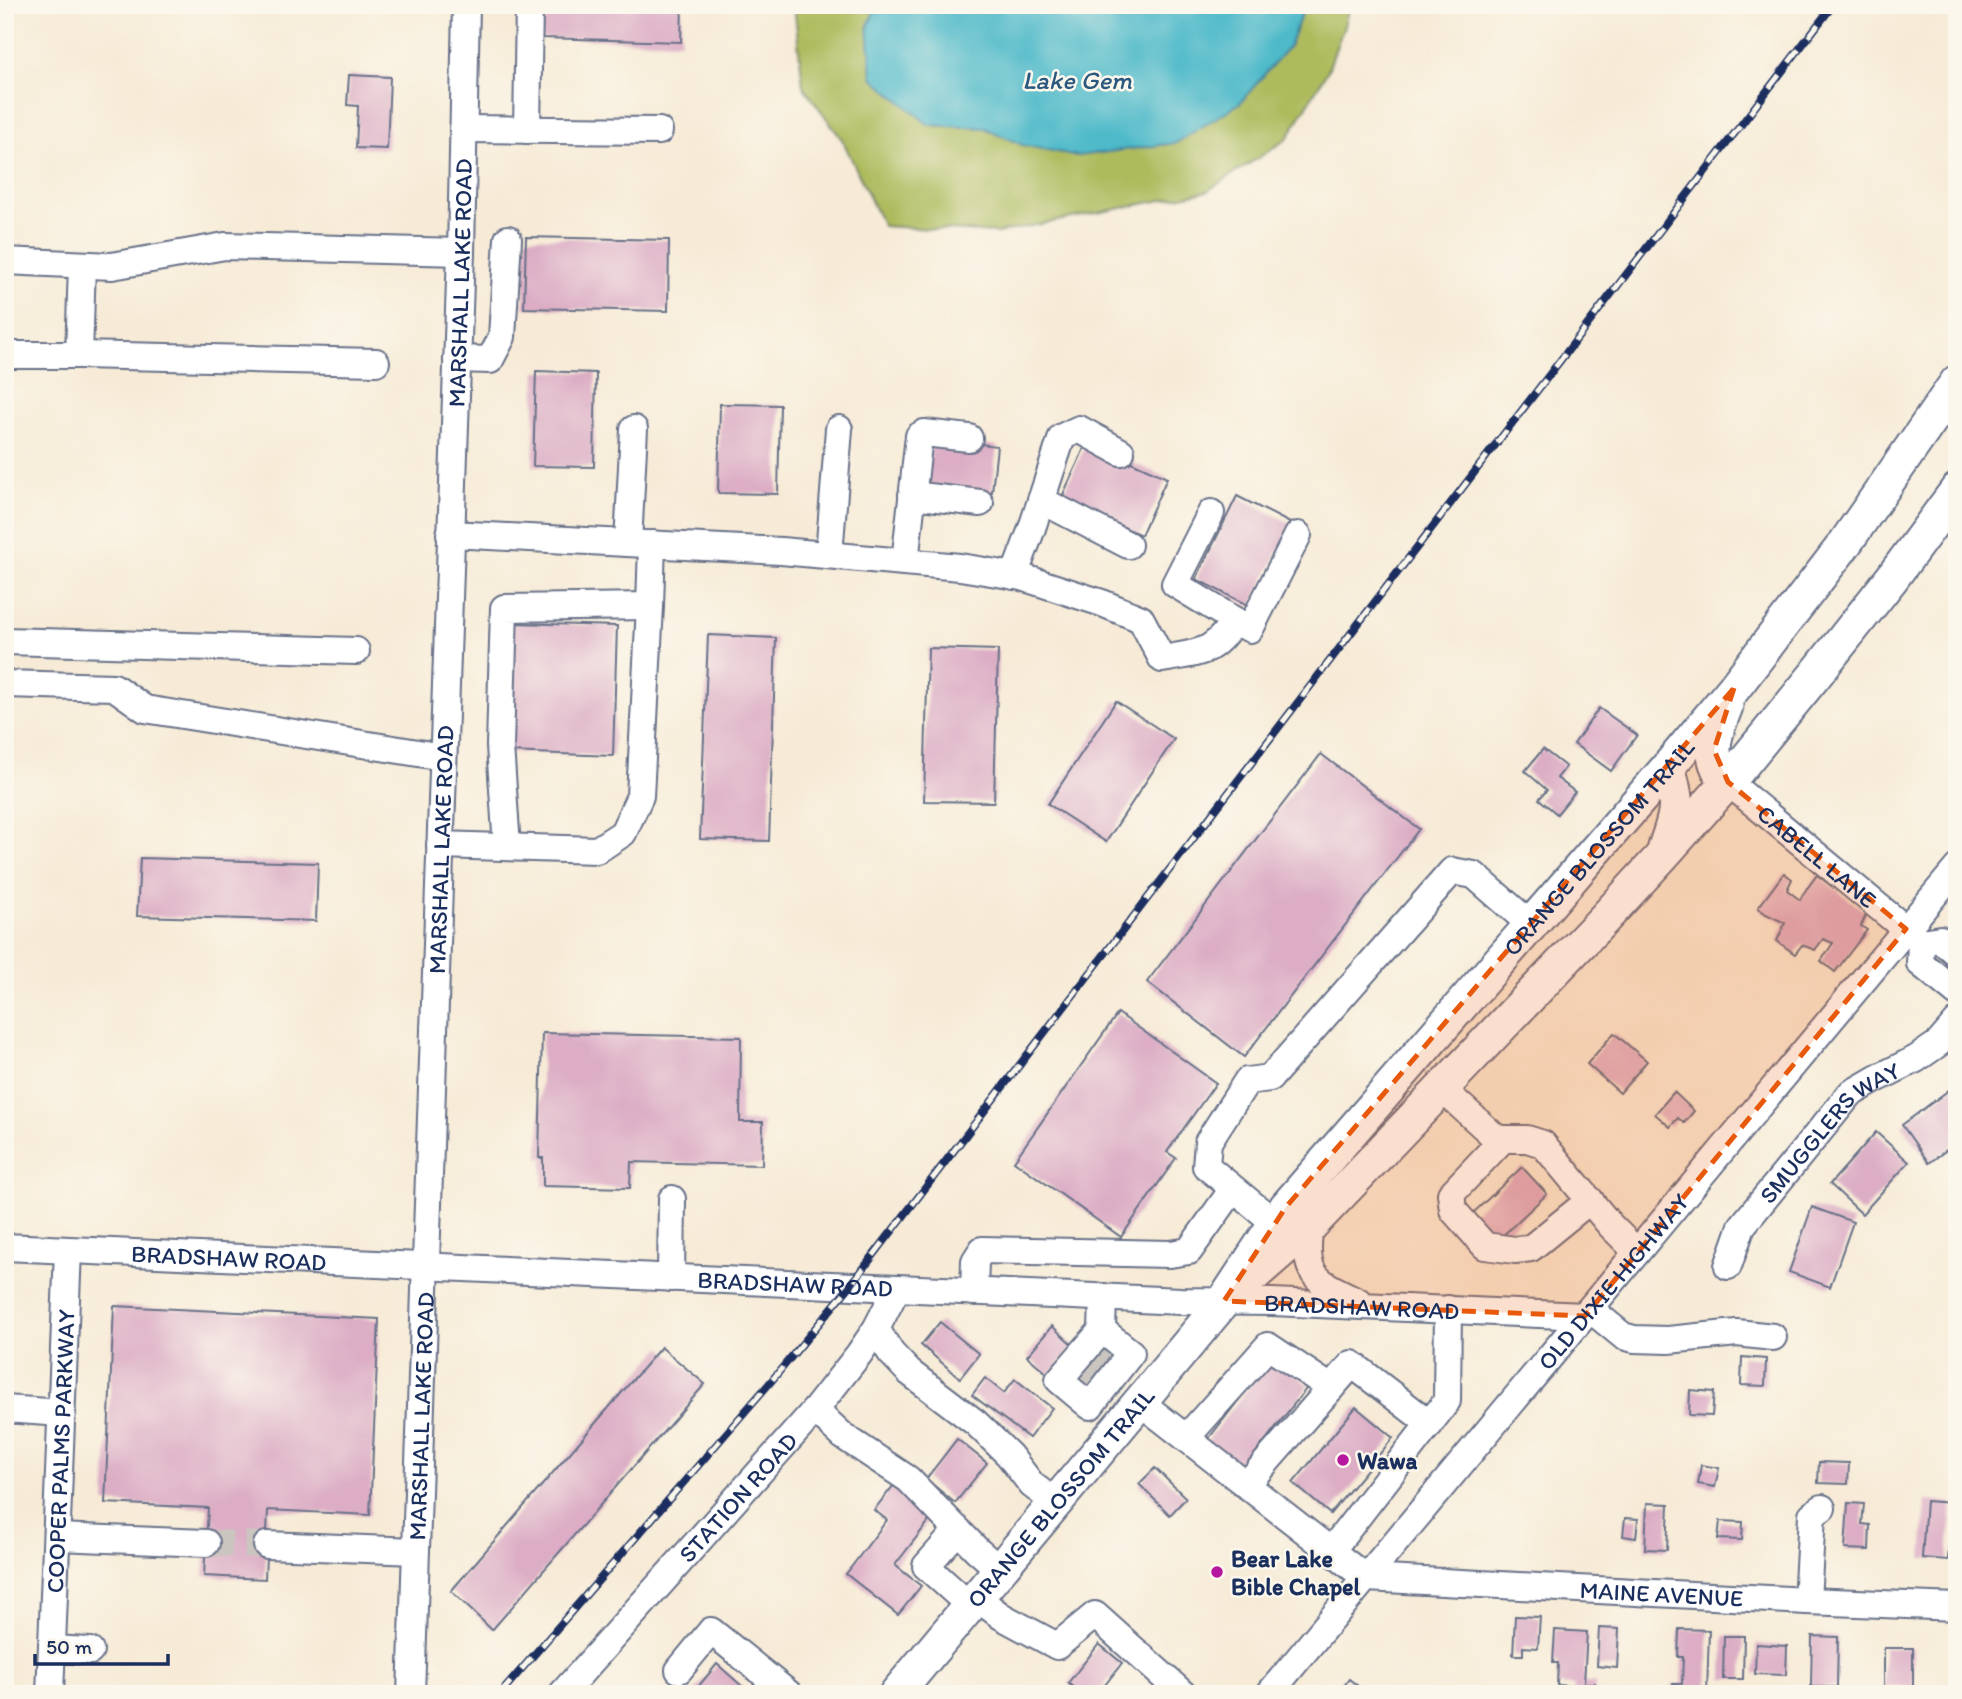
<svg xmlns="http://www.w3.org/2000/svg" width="1962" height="1699" font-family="Itim,sans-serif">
<rect width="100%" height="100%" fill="#fbf7ec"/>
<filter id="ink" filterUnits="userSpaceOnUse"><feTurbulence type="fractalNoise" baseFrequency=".0143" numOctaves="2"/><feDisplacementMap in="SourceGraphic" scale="14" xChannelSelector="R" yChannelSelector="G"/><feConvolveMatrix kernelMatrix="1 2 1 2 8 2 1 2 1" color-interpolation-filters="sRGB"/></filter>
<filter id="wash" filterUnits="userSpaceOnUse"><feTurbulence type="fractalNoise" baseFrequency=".00686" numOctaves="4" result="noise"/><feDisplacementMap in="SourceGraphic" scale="28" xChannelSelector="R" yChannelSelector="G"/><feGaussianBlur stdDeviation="1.57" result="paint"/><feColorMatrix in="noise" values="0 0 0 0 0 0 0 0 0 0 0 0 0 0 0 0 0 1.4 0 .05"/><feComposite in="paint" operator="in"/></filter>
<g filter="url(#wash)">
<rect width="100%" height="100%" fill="#f7ebd7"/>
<polygon fill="#adbb5d" stroke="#64755e" stroke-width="2" points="794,5 877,5 868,26 929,125 985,128 1002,136 1289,46 1305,5 1349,5 1345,23 1328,70 1287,139 1207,191 997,233 883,226 843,141 803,86"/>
<polygon fill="#4db9c9" stroke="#347494" stroke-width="2" points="877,5 1305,5 1289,46 1240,103 1176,143 1078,156 1022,145 985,128 929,125 872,77 868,26"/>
<g id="blocks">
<g fill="#dcadc5">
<polygon points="543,5 682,5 681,42 542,38"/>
<polygon points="349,75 390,77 387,149 356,148 358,106 347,105"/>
<polygon points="526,237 669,240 668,311 524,308"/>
<polygon points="536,371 596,373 594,467 533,466"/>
<polygon points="720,404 780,405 778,494 718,493"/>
<polygon points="932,438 997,446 992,492 927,484"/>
<polygon points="1087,442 1167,478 1141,535 1061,499"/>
<polygon points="1237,496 1292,524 1251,607 1196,579"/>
<polygon points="512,623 617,626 613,756 508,752"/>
<polygon points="708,635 776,638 769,841 700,839"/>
<polygon points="928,648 998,650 994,802 924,801"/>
<polygon points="1116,701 1174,739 1106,842 1048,804"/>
<polygon points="1599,708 1637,735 1611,771 1574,744"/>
<polygon points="1543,749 1566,767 1557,778 1575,792 1557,814 1539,799 1547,790 1525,771"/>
<polygon points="1321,754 1419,829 1244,1057 1147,982"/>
<polygon points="140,858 318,863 316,921 137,916"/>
<polygon points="1784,873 1792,879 1787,890 1800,900 1803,894 1817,875 1867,913 1861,926 1867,930 1835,972 1821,961 1833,943 1823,939 1815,950 1802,945 1795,954 1777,941 1785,923 1766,914 1758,908"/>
<polygon points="1118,1013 1216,1083 1167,1152 1176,1158 1121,1237 1014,1161"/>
<polygon points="542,1033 741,1037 740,1122 763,1122 762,1165 631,1162 630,1188 543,1186 543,1158 539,1158"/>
<polygon points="1614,1033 1647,1061 1620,1093 1587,1064"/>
<polygon points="1957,1084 1957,1142 1929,1163 1902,1125"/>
<polygon points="1674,1092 1694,1111 1684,1123 1678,1118 1670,1127 1655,1114"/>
<polygon points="1876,1132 1909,1162 1862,1214 1830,1184"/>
<polygon points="1522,1167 1547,1194 1497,1241 1472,1214"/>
<polygon points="1812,1207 1853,1222 1830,1287 1789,1272"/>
<polygon points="114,1306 379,1319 370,1515 268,1510 265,1579 204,1576 208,1508 105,1503"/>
<polygon points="940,1322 979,1354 960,1378 921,1345"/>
<polygon points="1052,1326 1074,1346 1049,1375 1027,1356"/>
<polygon points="1105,1339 1122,1352 1087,1397 1070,1383"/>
<polygon points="661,1347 705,1384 492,1630 451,1591"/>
<polygon points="1273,1356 1309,1385 1242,1470 1206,1442"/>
<polygon points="1742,1357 1766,1359 1765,1386 1741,1385"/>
<polygon points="985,1378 1004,1393 1015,1379 1052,1408 1029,1438 972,1395"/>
<polygon points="1690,1390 1714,1392 1712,1416 1689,1415"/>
<polygon points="1356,1407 1393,1438 1330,1514 1293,1483"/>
<polygon points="957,1439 987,1463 955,1503 926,1479"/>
<polygon points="1819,1462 1849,1463 1848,1484 1818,1483"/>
<polygon points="1701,1465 1719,1468 1715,1487 1698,1484"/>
<polygon points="1155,1468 1186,1498 1170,1515 1139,1484"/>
<polygon points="894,1485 933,1516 895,1565 921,1586 898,1615 846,1574 887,1520 874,1510"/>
<polygon points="1926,1501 1952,1503 1948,1560 1922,1558"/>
<polygon points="1647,1503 1669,1504 1667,1550 1645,1549"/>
<polygon points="1848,1503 1864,1504 1862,1524 1870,1525 1869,1550 1845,1549"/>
<polygon points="1625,1518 1638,1519 1636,1538 1623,1536"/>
<polygon points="1720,1521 1743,1522 1742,1540 1718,1539"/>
<polygon points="1515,1616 1540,1617 1538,1648 1523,1647 1523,1655 1513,1655"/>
<polygon points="1599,1628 1619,1629 1617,1668 1597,1666"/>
<polygon points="1679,1629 1709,1630 1707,1694 1672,1694 1673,1684 1682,1684 1683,1657 1678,1657"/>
<polygon points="1555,1630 1587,1632 1584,1683 1595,1683 1594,1694 1573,1694 1574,1686 1557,1685 1558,1663 1553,1663"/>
<polygon points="1724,1636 1744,1636 1743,1679 1723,1679"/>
<polygon points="1812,1636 1838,1637 1837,1687 1811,1687"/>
<polygon points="1099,1644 1122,1663 1098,1694 1081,1694 1068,1683"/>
<polygon points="1756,1644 1787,1646 1786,1675 1755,1674"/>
<rect x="1884" y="1648" width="29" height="39"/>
<polygon points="717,1664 751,1694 692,1694"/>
<polygon points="1349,1679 1368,1694 1338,1694"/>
</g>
</g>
</g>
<g filter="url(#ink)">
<use href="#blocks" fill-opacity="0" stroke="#687188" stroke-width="2"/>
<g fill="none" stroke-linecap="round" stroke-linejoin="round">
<g stroke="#cbc5bf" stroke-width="26" stroke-dasharray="26 13" stroke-linecap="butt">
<polyline points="1094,1353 1111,1367"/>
<polyline points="1080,1370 1097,1384"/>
<polyline points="206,1543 267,1545"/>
</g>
<defs>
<g id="minor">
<polyline points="463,129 659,131"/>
<polyline points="527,130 529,5"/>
<polyline points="5,261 112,266 225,246 461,252"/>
<polyline points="5,355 79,355 82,265"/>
<polyline points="79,355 376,362"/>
<polyline points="457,359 490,360 502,337 508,239"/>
<polyline points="912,495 980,503"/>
<polyline points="1041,500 1128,545"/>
<path d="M450,534L781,551L960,567L1022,577L1102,603L1141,619L1162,659C1199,652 1213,655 1234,620L1175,584L1211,513"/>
<polyline points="628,543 634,429"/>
<polyline points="829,555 839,429"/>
<polyline points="905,562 919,436 924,433 969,438"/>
<polyline points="1014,576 1031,531 1062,437 1079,429 1121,452"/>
<polyline points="1234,620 1250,629 1298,535"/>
<polyline points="5,641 356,651"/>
<polyline points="5,684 114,687 145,709 443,757"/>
<path id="s1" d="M1728,782L1921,942"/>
<polyline points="440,845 597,850 623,833 640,796 650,606"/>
<polyline points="507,847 500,746 504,608 650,606 652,544"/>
<polyline points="1921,942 1920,963 1957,993"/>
<polyline points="1921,942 1940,939 1957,954"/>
<polyline points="1441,1088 1495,1137 1503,1139 1527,1139 1543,1144 1610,1225 1637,1252"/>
<polyline points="1503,1139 1451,1194 1453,1210 1485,1246 1515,1250 1531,1248 1590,1200"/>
<polyline points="1275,1223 1206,1166 1208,1142 1247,1081 1270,1078 1452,871 1474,875 1531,925"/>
<path d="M1310,1226C1302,1277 1316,1281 1358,1301"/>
<path id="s2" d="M5,1247L1181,1301L1273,1302L1585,1316"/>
<path id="s3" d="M1728,1266L1742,1226L1850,1094L1876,1079L1916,1059L1939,1043L1957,1022"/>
<polyline points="671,1278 672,1199"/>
<polyline points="974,1292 975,1261 982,1250 1170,1254 1189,1251 1233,1189"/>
<polyline points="1590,1309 1623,1336 1634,1339 1668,1340 1737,1333 1773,1337"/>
<polyline points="876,1329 891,1353 909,1372 976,1423 1009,1455 1032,1485 1056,1503"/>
<polyline points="1102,1330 1059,1380 1090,1406 1131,1353 1102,1330 1103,1297"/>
<polyline points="1140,1402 1331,1551 1447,1401 1448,1309"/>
<polyline points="5,1409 62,1413"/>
<polyline points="815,1410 843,1436 908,1479 977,1550 1000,1570"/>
<polyline points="1186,1438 1268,1346 1331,1388"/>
<polyline points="1246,1485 1352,1364 1430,1424"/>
<polyline points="958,1530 926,1566 970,1606"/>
<polyline points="57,1537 206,1543"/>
<polyline points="267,1545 415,1551"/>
<path id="s4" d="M1331,1551L1366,1578L1807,1601L1957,1607"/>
<polyline points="976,1597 1001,1616 1057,1646 1095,1615 1183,1694"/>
<polyline points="1807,1601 1812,1515 1822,1508"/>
<polyline points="52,1649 90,1651"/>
<polyline points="679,1670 711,1631 789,1694"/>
<path id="s5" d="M50,1694L68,1250"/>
<path id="s6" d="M411,1694L461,252L466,5"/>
<path id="s7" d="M562,1694L815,1410L859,1354L876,1329L897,1288"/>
<path id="s8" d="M1269,1694L1957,868"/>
</g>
<g id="major">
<path d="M1726,706C1719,725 1708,748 1718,768C1720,773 1725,777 1728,782"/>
<path d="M1665,847C1678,811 1679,804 1668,767"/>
<polyline points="1255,1274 1310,1226 1604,919 1662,856 1728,782 1816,674 1892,578 1957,490"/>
<path id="s9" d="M896,1694L1224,1301L1286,1207L1668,767L1734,688L1846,542L1957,382"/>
</g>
</defs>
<use href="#minor" stroke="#687188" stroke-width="30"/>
<use href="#major" stroke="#687188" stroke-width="37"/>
<use href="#minor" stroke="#fff" stroke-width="26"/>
<use href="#major" stroke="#fff" stroke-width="33"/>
<defs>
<polyline id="rail" points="500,1694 768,1385 850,1286 1833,5"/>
</defs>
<use href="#rail" stroke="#1b2f5e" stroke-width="8"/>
<use href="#rail" stroke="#fbf7ec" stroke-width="5" stroke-dasharray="16" stroke-linecap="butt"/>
</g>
</g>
<path fill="#e8590c" fill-opacity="0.2" stroke="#e8590c" stroke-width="5" stroke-dasharray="14 9" stroke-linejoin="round" d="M1734,688L1714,750L1728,782L1906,929L1585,1316L1224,1301L1286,1207Z"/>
<g fill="#b5179e" stroke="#fbf7ec" stroke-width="2.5">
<circle cx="1343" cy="1460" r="7"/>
<circle cx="1217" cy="1572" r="7"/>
</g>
<g text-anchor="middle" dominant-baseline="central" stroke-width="5" stroke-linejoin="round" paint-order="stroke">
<g font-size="24" fill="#1b2f5e" stroke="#fbf7ec">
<text stroke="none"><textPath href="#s6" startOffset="1412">MARSHALL LAKE ROAD</textPath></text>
<text stroke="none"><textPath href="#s9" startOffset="1101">ORANGE BLOSSOM TRAIL</textPath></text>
<text stroke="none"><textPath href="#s6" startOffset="845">MARSHALL LAKE ROAD</textPath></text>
<text stroke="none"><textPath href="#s1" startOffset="116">CABELL LANE</textPath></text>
<text stroke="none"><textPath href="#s3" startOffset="172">SMUGGLERS WAY</textPath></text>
<text stroke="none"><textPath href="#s2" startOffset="224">BRADSHAW ROAD</textPath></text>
<text stroke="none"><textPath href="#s8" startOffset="537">OLD DIXIE HIGHWAY</textPath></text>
<text stroke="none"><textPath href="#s2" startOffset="791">BRADSHAW ROAD</textPath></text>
<text stroke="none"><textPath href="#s2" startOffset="1358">BRADSHAW ROAD</textPath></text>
<text stroke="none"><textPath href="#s6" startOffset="278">MARSHALL LAKE ROAD</textPath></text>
<text stroke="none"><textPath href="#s5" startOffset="243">COOPER PALMS PARKWAY</textPath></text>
<text stroke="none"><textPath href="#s7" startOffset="264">STATION ROAD</textPath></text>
<text stroke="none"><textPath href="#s9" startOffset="256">ORANGE BLOSSOM TRAIL</textPath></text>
<text stroke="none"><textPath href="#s4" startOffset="340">MAINE AVENUE</textPath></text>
</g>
<g font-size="24" font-weight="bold" fill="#1b2f5e" stroke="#fbf7ec" text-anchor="start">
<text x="1357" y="1460">Wawa</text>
<text x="1231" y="1558">Bear Lake<tspan x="1231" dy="28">Bible Chapel</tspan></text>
</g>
<g font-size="26" font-style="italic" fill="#2a587e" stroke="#fbf7ec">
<text x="1077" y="80">Lake Gem</text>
</g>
</g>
<rect width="1962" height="1699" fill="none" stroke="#fbf7ec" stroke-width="28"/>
<path d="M35 1654v10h133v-10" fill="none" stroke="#1b2f5e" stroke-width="3.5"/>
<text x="46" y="1654" font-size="21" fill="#1b2f5e" stroke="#fbf7ec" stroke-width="5" paint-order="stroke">50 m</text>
</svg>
